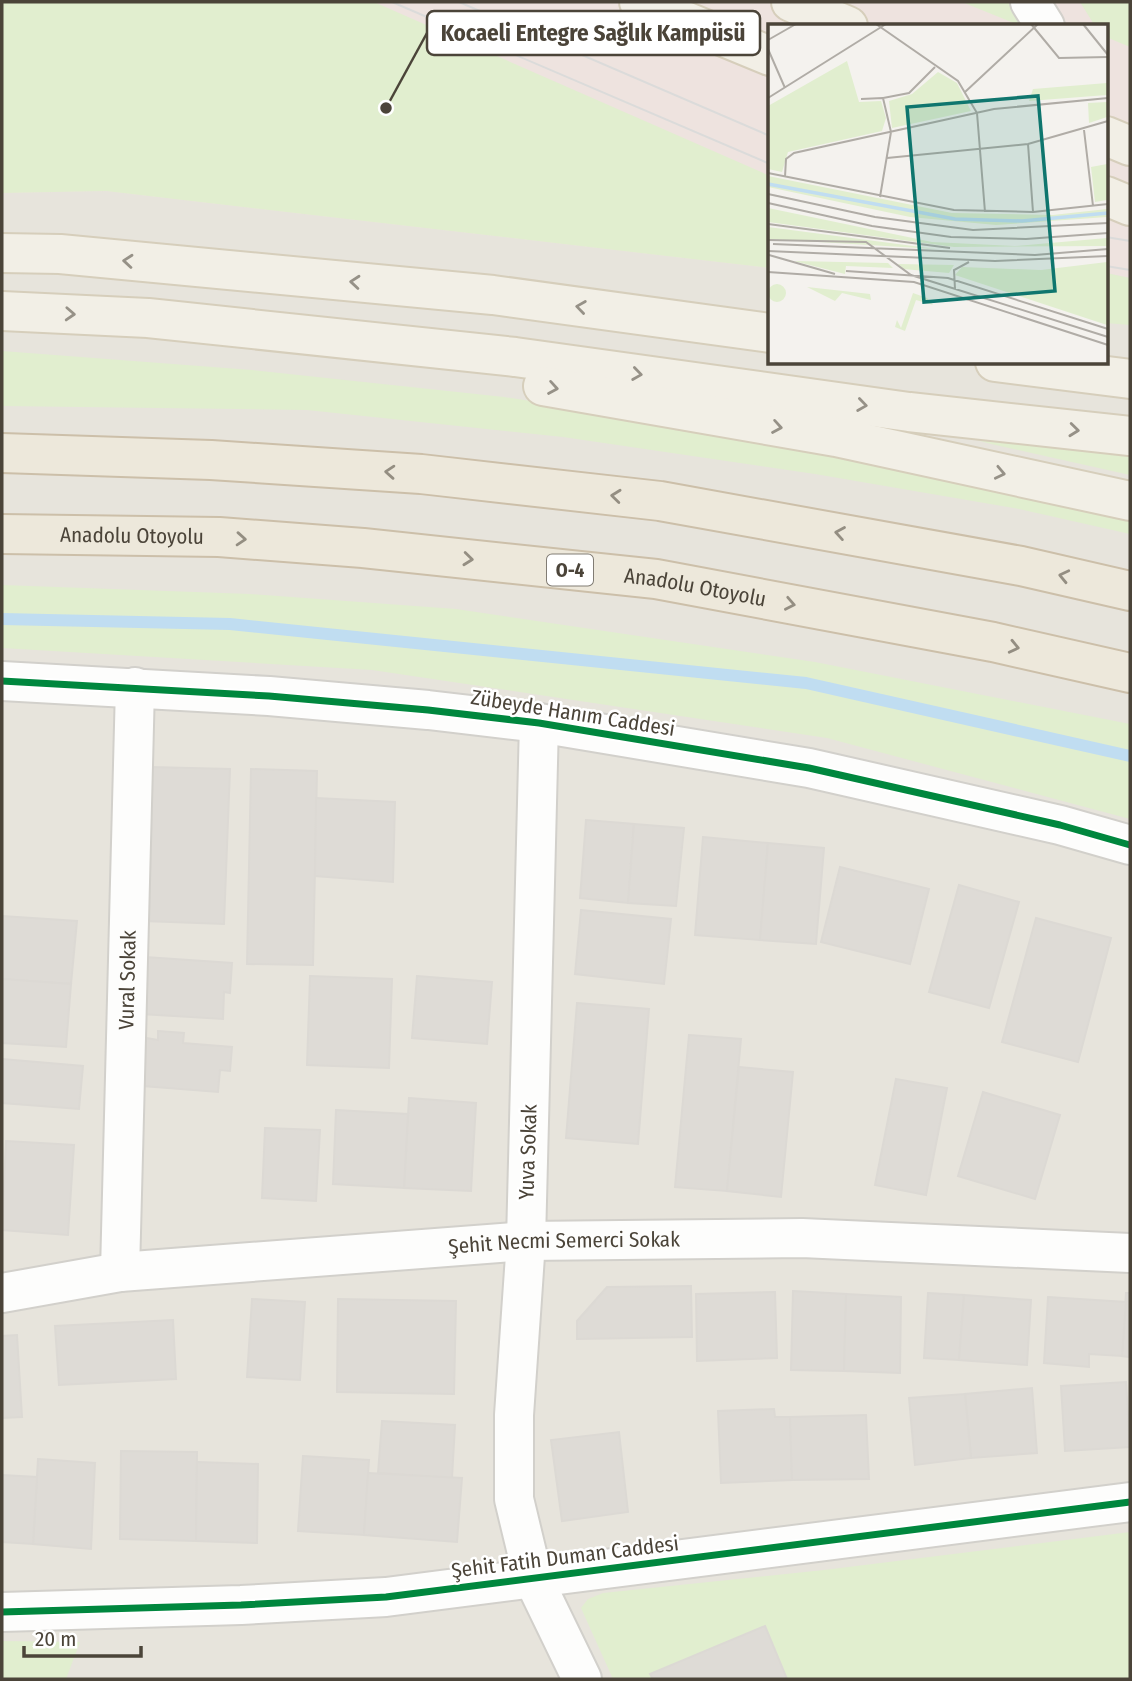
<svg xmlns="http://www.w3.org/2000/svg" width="1132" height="1681" font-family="'Fira Sans Condensed',sans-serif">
<rect width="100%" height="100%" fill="#f4f2ee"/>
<path fill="#e7e4dc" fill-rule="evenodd" d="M2,2H1130V1679H2ZM770,26H1106V362H770Z"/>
<polygon fill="#eee3df" points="2,2 1130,2 1130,278 1106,273 1106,26 770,26 770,268 106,191 2,193"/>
<g fill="#e1eecf">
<polygon points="2,2 374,2 770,176 770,268 106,191 2,193"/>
<polygon points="962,2 1013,2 1029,26 1021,26"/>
<polygon points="1080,2 1130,2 1130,47 1106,37 1106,26 1095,26"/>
<polygon points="1106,273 1130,278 1130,325 1106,323"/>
<polygon points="2,351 252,370 504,397 836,448 1130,511 1130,534 1019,509 815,474 563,437 307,410 2,406"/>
<polygon points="910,421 1130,447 1130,475 991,444"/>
<polygon points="2,585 250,594 456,609 815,662 1130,724 1130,819 827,738 372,670 2,648"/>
<polygon points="1130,1532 1130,1679 613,1679 581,1608 588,1599 603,1593 824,1570"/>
<polygon points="2,1641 80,1642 66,1679 2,1679"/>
</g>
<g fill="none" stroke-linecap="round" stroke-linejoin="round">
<polyline stroke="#c0ddf1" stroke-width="12" points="2,619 230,624 806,683 1130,756"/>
</g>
<g fill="#dedbd6" stroke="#dcd9d4" stroke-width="2">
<polygon points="150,767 230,769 224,924 144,921"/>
<polygon points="251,769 317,771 313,965 247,964"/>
<polygon points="316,798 395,802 393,882 315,876"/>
<polygon points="586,820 634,824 628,903 580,898"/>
<polygon points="634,824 684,828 676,906 628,903"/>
<polygon points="703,837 768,843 760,940 695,935"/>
<polygon points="768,843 824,848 816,944 760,940"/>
<polygon points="840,867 929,889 910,964 821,942"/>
<polygon points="959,885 1019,902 989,1008 929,992"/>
<polygon points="581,910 671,919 664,984 575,974"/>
<polygon points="2,916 77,921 71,984 2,979"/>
<polygon points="1036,918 1111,938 1078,1062 1002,1042"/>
<polygon points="145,957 232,963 230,993 224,992 223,1019 141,1014"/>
<polygon points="310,976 392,979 389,1068 307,1065"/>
<polygon points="417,976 492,982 487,1044 412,1038"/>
<polygon points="2,979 71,984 66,1047 2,1043"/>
<polygon points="577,1003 649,1009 638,1144 566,1138"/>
<polygon points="158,1031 184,1033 183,1043 232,1047 230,1071 220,1070 218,1092 143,1086 146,1038 158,1040"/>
<polygon points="689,1035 741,1039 727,1191 675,1187"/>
<polygon points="2,1059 83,1066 79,1109 2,1103"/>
<polygon points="739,1067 793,1072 781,1197 727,1191"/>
<polygon points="896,1079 947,1088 926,1195 875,1185"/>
<polygon points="983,1092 1060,1115 1035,1199 958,1176"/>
<polygon points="409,1098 476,1103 471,1191 404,1188"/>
<polygon points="336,1110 408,1114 404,1188 333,1184"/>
<polygon points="265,1128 320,1130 316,1201 262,1198"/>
<polygon points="6,1141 74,1145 68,1235 2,1230"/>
<polygon points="691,1286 692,1337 577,1339 577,1321 607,1287"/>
<polygon points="793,1291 846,1294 844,1371 791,1370"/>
<polygon points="775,1292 777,1358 697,1361 696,1294"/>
<polygon points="928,1293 964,1295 959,1360 924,1358"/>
<polygon points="1126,1293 1130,1293 1130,1357 1122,1356"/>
<polygon points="846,1294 901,1297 900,1373 844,1371"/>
<polygon points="964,1295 1031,1300 1027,1365 959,1360"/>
<polygon points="1048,1297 1126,1302 1122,1356 1089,1354 1089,1367 1044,1363"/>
<polygon points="252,1299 305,1302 300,1380 247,1377"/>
<polygon points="338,1299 456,1301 454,1394 337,1392"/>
<polygon points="173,1320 176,1379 59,1385 55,1326"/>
<polygon points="17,1335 22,1417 2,1418 2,1336"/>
<polygon points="1126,1382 1130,1447 1065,1451 1061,1386"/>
<polygon points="1032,1388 1037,1453 971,1458 965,1394"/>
<polygon points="965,1394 971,1458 915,1465 909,1398"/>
<polygon points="774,1409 775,1417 790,1417 792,1480 721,1483 718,1411"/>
<polygon points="866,1415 869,1479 792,1480 790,1417"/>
<polygon points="382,1421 455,1425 452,1478 378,1473"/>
<polygon points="619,1432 628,1512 562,1521 551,1440"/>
<polygon points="121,1451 197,1452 196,1541 120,1539"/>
<polygon points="303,1456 369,1460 364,1535 298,1531"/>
<polygon points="38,1459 95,1463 91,1549 33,1544"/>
<polygon points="197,1462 258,1464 257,1543 196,1541"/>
<polygon points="368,1473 462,1478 457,1542 364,1535"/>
<polygon points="2,1475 37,1477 33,1544 2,1542"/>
<polygon points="765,1626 787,1679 653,1679 650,1674"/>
</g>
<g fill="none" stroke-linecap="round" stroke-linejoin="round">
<defs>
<g id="minor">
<polyline points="1030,2 1045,26"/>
<polyline points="2,681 269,696 428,710 539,723 809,768 1060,825 1130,845"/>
<polyline points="539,723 526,1241 514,1415 514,1499 533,1578 582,1679"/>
<path id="s1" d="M120,1272L135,687"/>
<path id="s2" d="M2,1293L120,1272L526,1241L802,1238L1130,1253"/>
<polyline points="2,1612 241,1605 386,1597 1130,1502"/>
</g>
<g id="major">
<polyline points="639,2 770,56"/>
<polyline points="791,2 848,26"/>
<polyline points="1106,136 1130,146"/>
<polyline points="1106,196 1130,206"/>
<polyline points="2,253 60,254 493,295 770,333"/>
<polyline points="2,311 148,318 515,357 909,412 1130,436"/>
<polyline points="995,362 1130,379"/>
<polyline points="543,386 836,437 1130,501"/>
</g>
<g id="highway">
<polyline points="2,453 211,460 421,474 660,501 1021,566 1130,591"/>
<path id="s3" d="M2,534L219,537L363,548L656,579L993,642L1130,673"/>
</g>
</defs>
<use href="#minor" stroke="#d2d0cb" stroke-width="42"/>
<use href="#major" stroke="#d6cebb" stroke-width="42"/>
<use href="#highway" stroke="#ccbfa9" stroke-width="42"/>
<use href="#minor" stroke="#fdfdfc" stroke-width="38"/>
<use href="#major" stroke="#f2efe6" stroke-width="38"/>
<use href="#highway" stroke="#ede8db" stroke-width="38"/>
<g stroke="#dbdbda" stroke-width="2">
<polyline points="392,2 770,164"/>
<polyline points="459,2 770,136"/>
<polyline points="1106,237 1130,241"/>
<polyline points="1106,266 1130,270"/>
</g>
<defs>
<g id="cycleway">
<polyline points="2,681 269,696 428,710 539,723 809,768 1060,825 1130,845"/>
<polyline points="2,1612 241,1605 386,1597 1130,1502"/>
</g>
</defs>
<use href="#cycleway" stroke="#fff" stroke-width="11"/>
<use href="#cycleway" stroke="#00873e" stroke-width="7"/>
</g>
<defs><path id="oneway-chevron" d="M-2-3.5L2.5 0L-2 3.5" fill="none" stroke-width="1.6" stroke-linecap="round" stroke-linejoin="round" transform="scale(1.75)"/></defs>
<g stroke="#969187">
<use href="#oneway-chevron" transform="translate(128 261) rotate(-175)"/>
<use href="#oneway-chevron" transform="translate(355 282) rotate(-175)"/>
<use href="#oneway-chevron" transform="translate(581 307) rotate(-172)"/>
<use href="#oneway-chevron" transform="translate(70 314) rotate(3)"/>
<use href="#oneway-chevron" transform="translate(637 374) rotate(8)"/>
<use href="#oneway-chevron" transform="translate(553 388) rotate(10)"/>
<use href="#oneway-chevron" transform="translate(862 405) rotate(8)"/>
<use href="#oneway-chevron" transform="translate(777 427) rotate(10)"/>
<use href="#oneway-chevron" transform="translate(1074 430) rotate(6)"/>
<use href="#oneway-chevron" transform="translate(1000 473) rotate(12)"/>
</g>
<g stroke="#948e82">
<use href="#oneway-chevron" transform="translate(390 472) rotate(-176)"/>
<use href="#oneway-chevron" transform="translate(616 496) rotate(-174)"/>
<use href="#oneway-chevron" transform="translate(840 533) rotate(-170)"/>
<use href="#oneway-chevron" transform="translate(241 539) rotate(4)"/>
<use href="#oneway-chevron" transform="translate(468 559) rotate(6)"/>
<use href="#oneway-chevron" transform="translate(1064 576) rotate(-167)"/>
<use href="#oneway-chevron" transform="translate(790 604) rotate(11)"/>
<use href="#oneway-chevron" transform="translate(1014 647) rotate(13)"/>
</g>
<g text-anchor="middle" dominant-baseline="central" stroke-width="5" stroke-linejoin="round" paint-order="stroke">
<rect fill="#fff" stroke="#817c74" stroke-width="2" x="547" y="554.5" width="46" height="31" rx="5"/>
<g font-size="19" font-weight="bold" fill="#4b4439">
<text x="570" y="570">O-4</text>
</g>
<g font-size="21" fill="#4b4439" stroke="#fff">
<text stroke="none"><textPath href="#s3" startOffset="130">Anadolu Otoyolu</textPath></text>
<text stroke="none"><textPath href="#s3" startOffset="696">Anadolu Otoyolu</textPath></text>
<text transform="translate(573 713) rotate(9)">Zübeyde Hanım Caddesi</text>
<text stroke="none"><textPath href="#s1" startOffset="292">Vural Sokak</textPath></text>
<text transform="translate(528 1152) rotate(-88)">Yuva Sokak</text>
<text stroke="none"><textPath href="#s2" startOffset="565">Şehit Necmi Semerci Sokak</textPath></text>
<text transform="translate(565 1557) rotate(-7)">Şehit Fatih Duman Caddesi</text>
</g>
</g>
<g transform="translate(768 24)">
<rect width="340" height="340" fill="#f4f2ee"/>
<path d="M79,37L91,78L113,77L118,94L114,107L20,128L14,148L0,145V82ZM170,48L189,59L203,87L124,104L121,77L144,70ZM339,59V71L261,77L265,65ZM339,78V93L321,99L320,79ZM339,140V176L327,178L323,143ZM0,152L184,189L285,191L339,185V193L228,201L142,193L0,163ZM0,184L164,218L247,222L339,214V222L186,223L0,198ZM0,203L168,225L0,215ZM26,237L120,239L125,244L78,242L77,250ZM339,238V301L187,251L194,243L273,246ZM130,240L186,241L181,249L135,245ZM0 269a9 9 0 1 1 18 0a9 9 0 1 1-18 0ZM39,263L102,270L103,276L74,269L67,277ZM145,269L159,274L165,281L148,276L137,307L127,303L129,296L133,304Z" fill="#e1eecf"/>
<path fill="none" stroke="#c0ddf1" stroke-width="3.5" d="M0,160L187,195L254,197L340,189"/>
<path fill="none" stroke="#b0aca6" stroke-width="2" d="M108,0L190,57L209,89L217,188M263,0L291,34L340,33M315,0L340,31M0,16L28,0M0,25L17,64M197,68L270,0M0,74L118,0M93,75L115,74M316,106L325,182M260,120L265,188M119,134L260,120L340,97M0,149L186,186L265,188L340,180M17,153L18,135L26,129L226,85L340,74M0,170L107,193L205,206L340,199M112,173L123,108L115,74L141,69L167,43M0,179L104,202L183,213L258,215L340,209M0,200L182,224M0,216L98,218L143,251L340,313M5,220L267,231L340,225M0,227L227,237L340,232M1,231L67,250M78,247L180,254L340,305M0,248L146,258L340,321M187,265L186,246L201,238"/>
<path fill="#0f766e" fill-opacity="0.15" stroke="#0f766e" stroke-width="3.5" d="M270,72L287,267L156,278L139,83Z"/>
<rect width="340" height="340" fill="none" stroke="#4b4439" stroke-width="3.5"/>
</g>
<path fill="none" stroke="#4b4439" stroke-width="2.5" d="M386 108L427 33"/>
<circle fill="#4b4439" stroke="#fff" stroke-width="2.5" cx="386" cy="108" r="7"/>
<rect fill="#fff" stroke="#4b4439" stroke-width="2.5" x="427" y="11" width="333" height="44" rx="7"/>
<g font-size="23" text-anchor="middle" font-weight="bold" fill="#4b4439">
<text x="593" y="41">Kocaeli Entegre Sağlık Kampüsü</text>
</g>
<rect width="1132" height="1681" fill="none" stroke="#4b4439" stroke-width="7"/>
<path d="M24 1646v10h117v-10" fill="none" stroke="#4b4439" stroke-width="3.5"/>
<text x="35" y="1646" font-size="21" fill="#4b4439" stroke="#ffffff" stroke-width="5" paint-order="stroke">20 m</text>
</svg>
